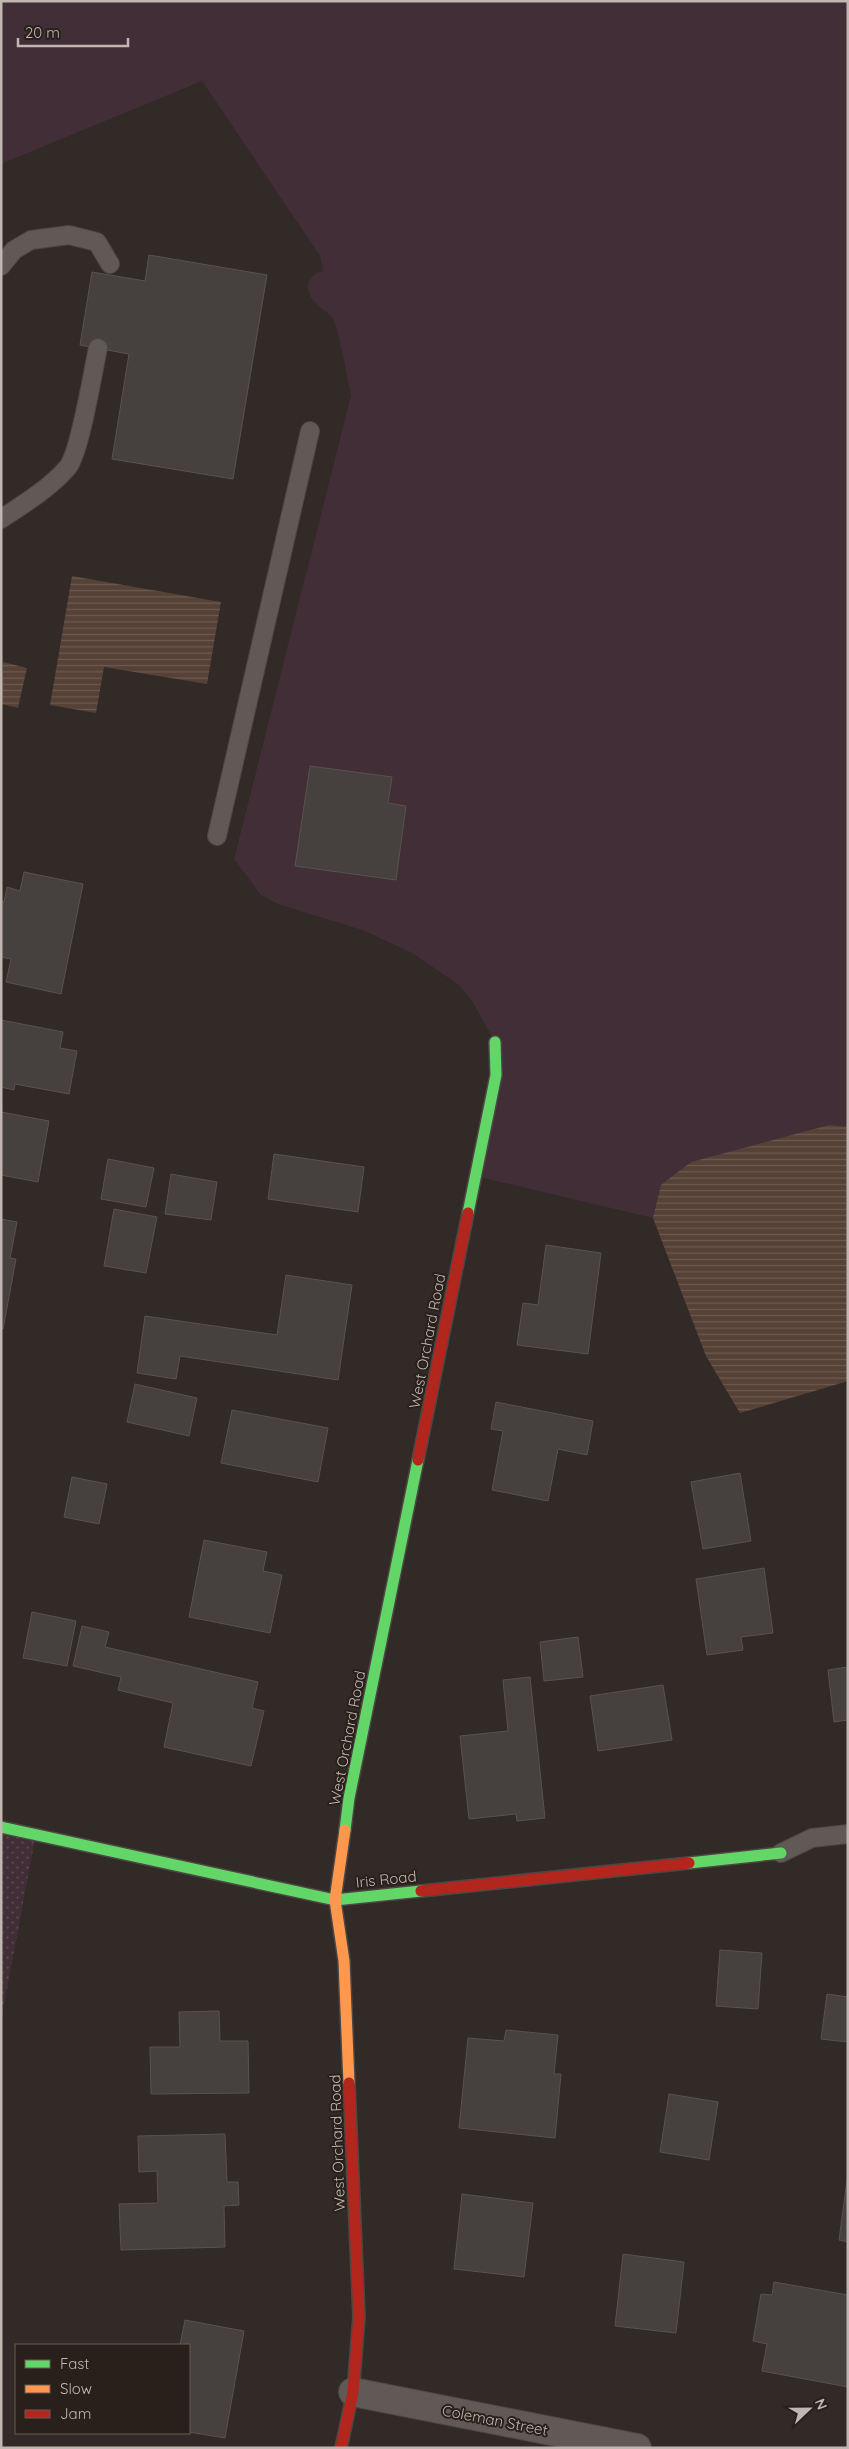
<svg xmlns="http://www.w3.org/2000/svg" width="849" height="2449" font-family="Quicksand,sans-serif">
<defs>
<pattern id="park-dots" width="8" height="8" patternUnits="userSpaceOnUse" patternTransform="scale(1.25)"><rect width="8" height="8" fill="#412e36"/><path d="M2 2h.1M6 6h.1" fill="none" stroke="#5b4a51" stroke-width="1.8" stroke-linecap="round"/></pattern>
<pattern id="water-rules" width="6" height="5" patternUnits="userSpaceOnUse" patternTransform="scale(1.25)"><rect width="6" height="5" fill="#564136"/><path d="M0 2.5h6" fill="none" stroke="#6d5a51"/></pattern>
</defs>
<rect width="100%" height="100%" fill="#312a27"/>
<path fill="#412e36" d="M1,1H848V1381L740,1413L706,1356L653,1218L475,1176L495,1042L472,1001L459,985L412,953L365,931L278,904L261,895L234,859L351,395C348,383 338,325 333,319C325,308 308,303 308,286C308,278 315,273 323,271L320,256L202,81L1,164Z"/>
<polygon fill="url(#park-dots)" points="1,1827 36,1834 1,2021"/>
<g fill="url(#water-rules)">
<polygon points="72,576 221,602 207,684 104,667 96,713 50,705"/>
<polygon points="3,662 27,668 18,708 1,704"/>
<polygon points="829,1125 848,1127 848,1381 740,1413 706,1356 653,1218 661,1185 691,1162"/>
</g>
<g fill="#46403e" stroke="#59524e">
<polygon points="149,255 267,275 233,479 112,459 129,354 80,345 92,272 145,281"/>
<polygon points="310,766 392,777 388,803 406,806 396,880 295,866"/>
<polygon points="24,872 83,884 61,994 6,982 11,959 1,957 1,901 4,902 7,887 20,891"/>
<polygon points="1,1020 63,1032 60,1048 77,1051 69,1094 15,1084 14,1090 1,1087"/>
<polygon points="1,1112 49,1121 38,1182 1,1175"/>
<polygon points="274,1154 364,1167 358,1212 268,1199"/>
<polygon points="108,1159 154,1168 146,1207 101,1199"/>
<polygon points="171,1174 217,1182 211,1220 165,1214"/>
<polygon points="114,1209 157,1217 146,1273 104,1266"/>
<polygon points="1,1219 17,1222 10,1258 16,1259 3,1329 1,1329"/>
<polygon points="546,1245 601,1253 588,1354 517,1345 523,1303 538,1305"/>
<polygon points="286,1275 352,1285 338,1380 180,1356 176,1379 137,1373 145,1316 277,1335"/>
<polygon points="135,1384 197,1398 189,1436 127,1422"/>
<polygon points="496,1402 593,1421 587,1455 558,1449 548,1501 492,1490 503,1431 491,1429"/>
<polygon points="232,1410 328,1428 318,1482 221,1463"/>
<polygon points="740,1473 751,1541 703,1549 691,1482"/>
<polygon points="72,1477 107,1484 99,1524 64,1517"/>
<polygon points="204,1540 267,1552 263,1571 282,1575 270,1633 189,1617"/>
<polygon points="764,1568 773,1633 741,1637 743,1650 707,1655 696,1579"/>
<polygon points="32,1612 76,1621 67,1666 23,1658"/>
<polygon points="82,1626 109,1632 105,1647 258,1682 252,1708 264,1711 251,1766 164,1747 173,1703 118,1690 121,1677 73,1666"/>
<polygon points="578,1637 583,1677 544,1681 540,1642"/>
<polygon points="848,1667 848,1720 834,1722 828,1670"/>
<polygon points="530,1677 545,1818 517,1821 516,1814 469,1819 460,1736 508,1731 503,1680"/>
<polygon points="663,1685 672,1740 598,1751 590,1696"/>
<polygon points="720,1950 762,1953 758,2009 716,2006"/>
<polygon points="827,1994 848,1997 848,2042 821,2039"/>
<polygon points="219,2011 220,2041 248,2041 249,2093 151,2094 150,2047 180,2047 179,2012"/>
<polygon points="506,2030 558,2035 554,2074 561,2074 555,2138 459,2128 468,2038 504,2041"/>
<polygon points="669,2094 718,2102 709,2160 660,2152"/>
<polygon points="225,2134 227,2182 238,2182 239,2205 224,2206 225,2247 121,2250 119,2204 158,2203 157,2171 139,2172 138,2136"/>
<polygon points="848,2173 848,2242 839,2240"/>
<polygon points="462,2194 533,2203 524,2277 454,2269"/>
<polygon points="623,2254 684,2262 676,2333 615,2326"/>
<polygon points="774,2282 848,2295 848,2387 762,2371 767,2344 753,2341 761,2294 772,2295"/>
<polygon points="185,2320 244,2331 225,2438 189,2432 189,2345 180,2345"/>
</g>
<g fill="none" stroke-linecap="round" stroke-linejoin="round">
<defs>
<g id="lane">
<polyline points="1,266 14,250 31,240 69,235 97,242 110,264"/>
<path d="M1,519C24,504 50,488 68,467C80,452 93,371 98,348"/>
<polyline points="217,836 310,431"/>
<polyline points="781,1853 812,1838 848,1834"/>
</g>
<polyline id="street" points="353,2392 637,2448"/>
<g id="fast">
<polyline points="468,1213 496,1075 495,1042"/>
<polyline points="1,1827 335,1900 421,1891"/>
<polyline points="345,1830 349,1798 418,1460"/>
<polyline points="689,1863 781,1853"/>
</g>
<polyline id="slow" points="345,1830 335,1900 344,1961 349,2083"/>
<g id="jam">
<polyline points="418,1460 468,1213"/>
<polyline points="421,1891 689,1863"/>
<polyline points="341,2448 353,2392 359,2317 349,2083"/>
</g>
</defs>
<use href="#lane" stroke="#4c4644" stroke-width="20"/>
<use href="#street" stroke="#4c4644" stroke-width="30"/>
<use href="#fast" stroke="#4c4644" stroke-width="14"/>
<use href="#slow" stroke="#4c4644" stroke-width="14"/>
<use href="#jam" stroke="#4c4644" stroke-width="14"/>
<use href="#lane" stroke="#605956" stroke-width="18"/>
<use href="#street" stroke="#605956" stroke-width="28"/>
<use href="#fast" stroke="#63d668" stroke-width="11"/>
<use href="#slow" stroke="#ff974d" stroke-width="11"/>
<use href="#jam" stroke="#b3261e" stroke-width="11"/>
</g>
<g text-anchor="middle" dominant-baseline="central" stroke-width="4" stroke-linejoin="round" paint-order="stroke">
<g font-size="15" fill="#c2b7b0" stroke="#2a201b">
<text transform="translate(427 1341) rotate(-79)">West Orchard Road</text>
<text transform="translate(347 1738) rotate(-79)">West Orchard Road</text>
<text transform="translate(386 1879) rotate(-6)">Iris Road</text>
<text transform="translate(337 2143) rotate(-92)">West Orchard Road</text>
<text transform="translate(495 2420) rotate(11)">Coleman Street</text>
</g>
</g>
<rect width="849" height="2449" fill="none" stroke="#c2b7b0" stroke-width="5"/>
<rect x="15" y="2344" width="175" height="90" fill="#2a201b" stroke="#675c57"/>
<rect x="25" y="2360" width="25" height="8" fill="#63d668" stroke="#675c57"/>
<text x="60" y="2369" font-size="15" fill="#c2b7b0">Fast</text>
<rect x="25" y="2385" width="25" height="8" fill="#ff974d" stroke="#675c57"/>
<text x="60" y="2394" font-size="15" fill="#c2b7b0">Slow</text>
<rect x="25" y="2410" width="25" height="8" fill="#b3261e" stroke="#675c57"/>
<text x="60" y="2419" font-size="15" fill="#c2b7b0">Jam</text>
<g transform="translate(809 2409) rotate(68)" stroke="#2a201b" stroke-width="4" paint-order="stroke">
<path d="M0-4L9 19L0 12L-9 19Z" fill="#c2b7b0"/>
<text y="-8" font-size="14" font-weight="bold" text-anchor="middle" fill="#c2b7b0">N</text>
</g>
<path d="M18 38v8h110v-8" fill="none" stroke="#c2b7b0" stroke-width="2.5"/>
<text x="25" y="38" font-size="15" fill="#c2b7b0" stroke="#2a201b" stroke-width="4" paint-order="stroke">20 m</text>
</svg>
